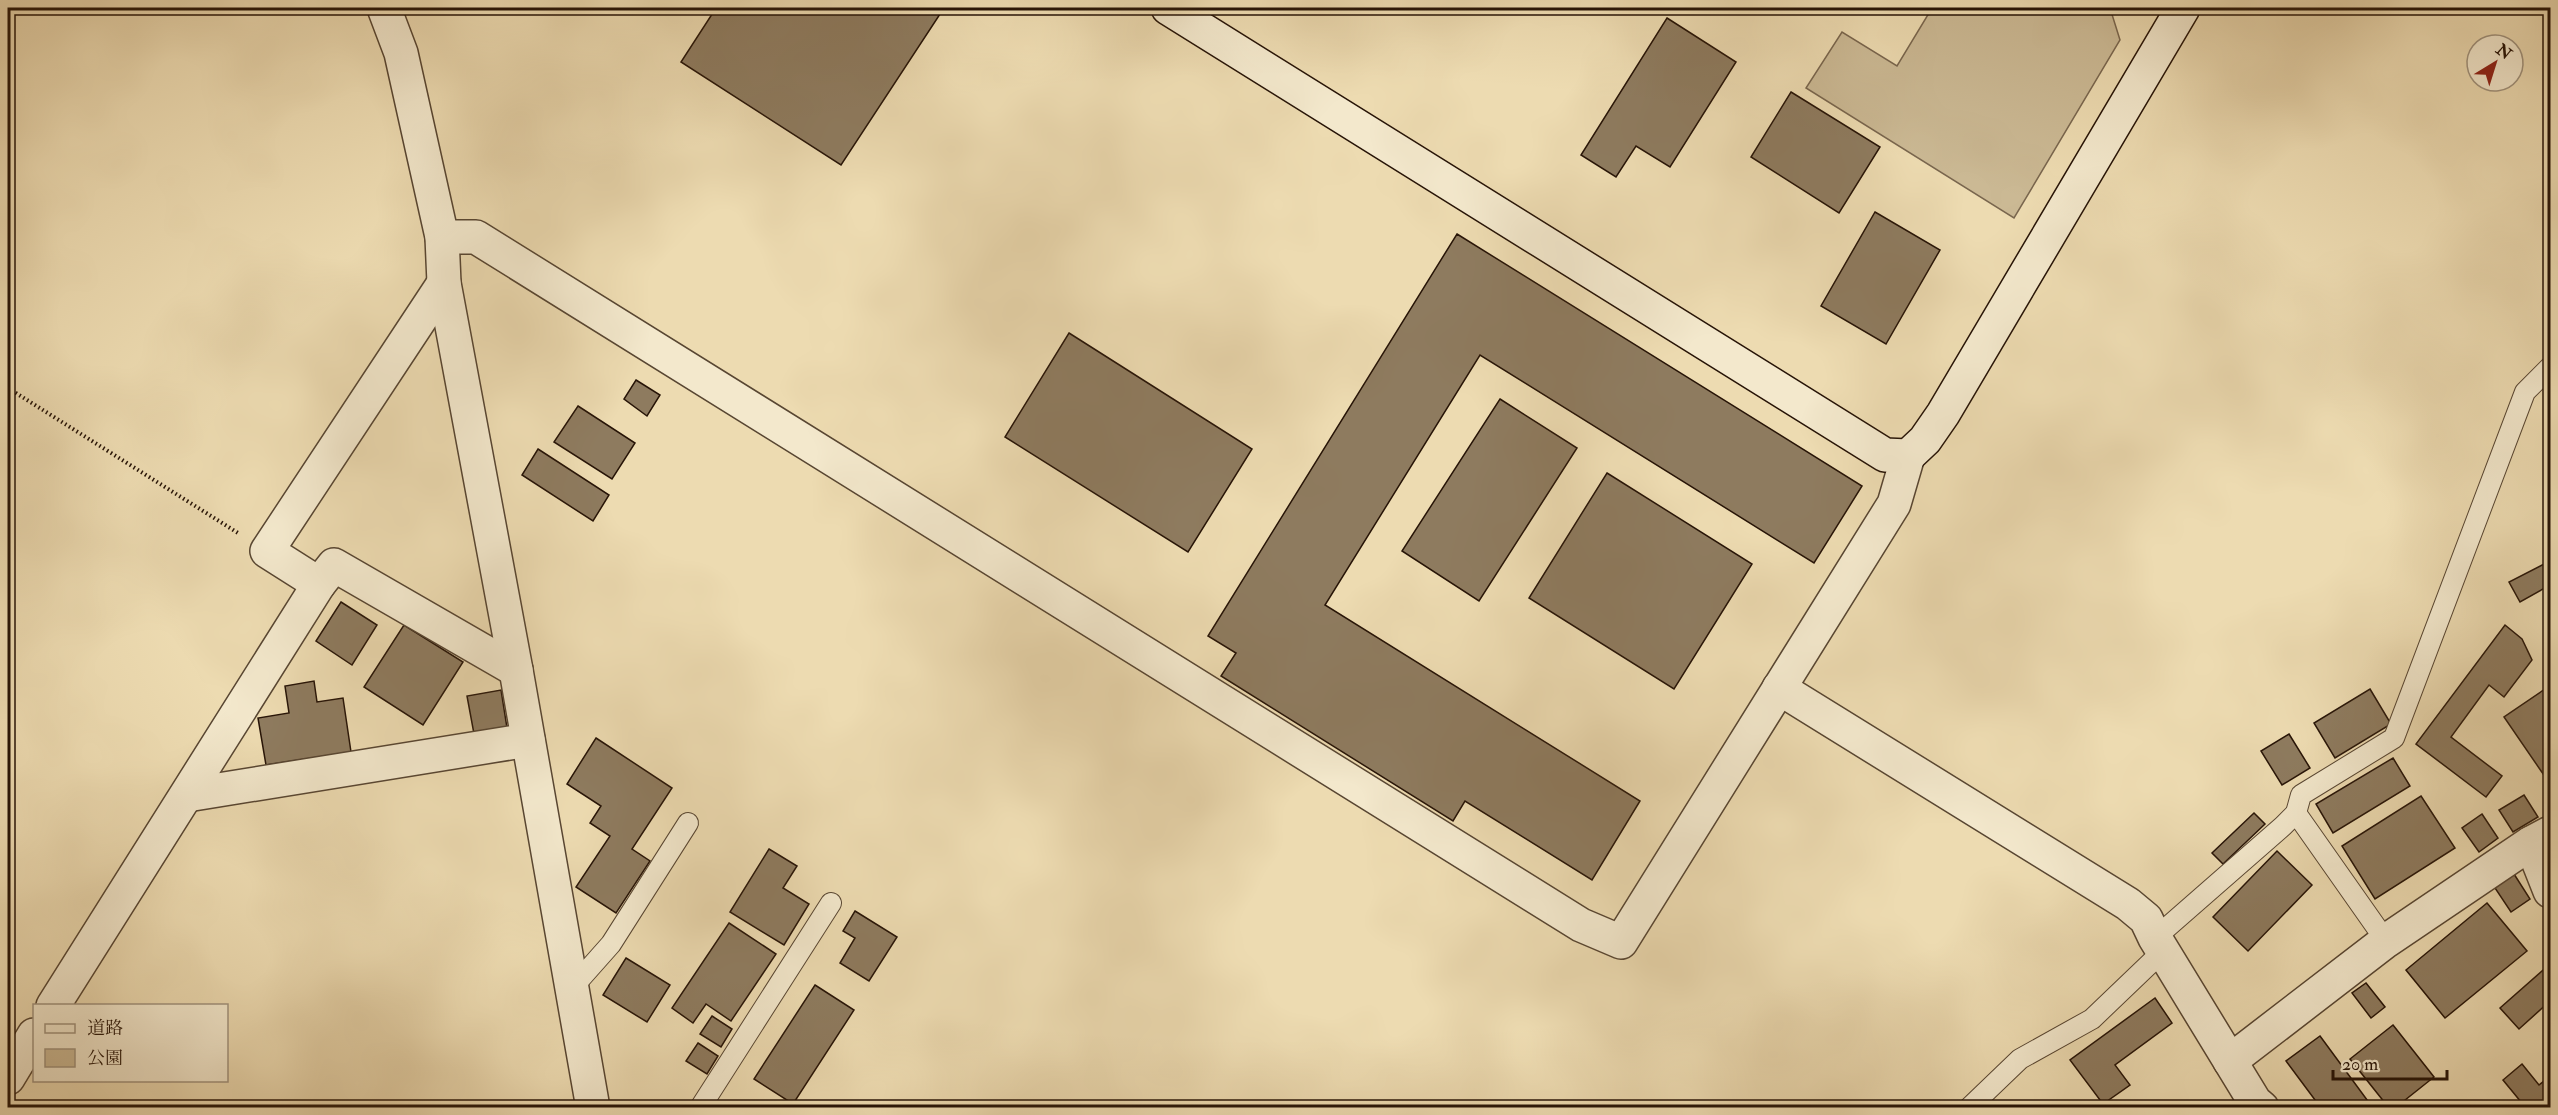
<svg xmlns="http://www.w3.org/2000/svg" width="2558" height="1115" font-family="'IM FELL Double Pica','Noto Serif JP',serif">
<rect width="100%" height="100%" fill="#eddbb1"/>
<filter id="stains"><feTurbulence type="fractalNoise" baseFrequency=".00333" numOctaves="4"/><feColorMatrix values="0 0 0 0 .2 0 0 0 0 .09 0 0 0 0 .02 0 0 0 .5 -.17"/></filter>
<radialGradient id="worn" r=".72"><stop offset=".6" stop-color="#630" stop-opacity="0"/><stop offset="1" stop-color="#630" stop-opacity=".3"/></radialGradient>
<polygon fill="#cbb994" stroke="#79664e" stroke-width="1.5" points="1932,8 2110,8 2120,40 2014,218 1806,88 1842,32 1897,66"/>
<g fill="#8e7b5f" stroke="#271407" stroke-width="1.5">
<polygon points="716,8 944,8 841,165 681,62"/>
<polygon points="1667,18 1736,62 1670,167 1636,146 1616,177 1581,155"/>
<polygon points="1791,92 1880,147 1839,213 1751,157"/>
<polygon points="1875,212 1940,250 1886,344 1821,306"/>
<polygon points="1457,234 1862,486 1814,563 1480,355 1325,605 1640,801 1592,880 1465,801 1453,821 1221,676 1236,653 1208,636"/>
<polygon points="1069,333 1252,449 1188,552 1005,437"/>
<polygon points="636,380 660,395 647,416 624,399"/>
<polygon points="1500,399 1577,448 1479,601 1402,551"/>
<polygon points="578,406 635,443 612,479 554,442"/>
<polygon points="538,449 609,495 593,521 522,475"/>
<polygon points="1607,473 1752,564 1674,689 1529,598"/>
<polygon points="2550,561 2550,585 2520,602 2509,582"/>
<polygon points="341,602 377,625 352,665 316,641"/>
<polygon points="404,625 463,662 423,725 364,687"/>
<polygon points="2505,625 2522,639 2532,660 2504,697 2489,685 2451,737 2502,776 2486,797 2416,744"/>
<polygon points="314,681 317,702 343,698 351,752 266,765 258,718 289,713 285,686"/>
<polygon points="2548,687 2550,691 2550,784 2504,717"/>
<polygon points="2370,689 2391,724 2335,758 2314,723"/>
<polygon points="501,690 507,728 474,734 467,696"/>
<polygon points="2289,734 2310,768 2282,785 2261,751"/>
<polygon points="596,738 672,788 632,849 650,861 616,913 576,887 610,836 590,823 601,806 567,784"/>
<polygon points="2393,758 2410,786 2333,833 2316,804"/>
<polygon points="2524,795 2538,817 2513,832 2499,810"/>
<polygon points="2421,796 2455,848 2375,899 2342,846"/>
<polygon points="2254,813 2265,824 2223,864 2212,853"/>
<polygon points="2482,814 2498,838 2479,852 2462,828"/>
<polygon points="769,849 797,866 783,888 809,904 784,945 730,912"/>
<polygon points="2277,851 2312,885 2248,951 2213,917"/>
<polygon points="2514,874 2530,899 2511,912 2495,888"/>
<polygon points="2487,903 2527,951 2445,1018 2406,970"/>
<polygon points="855,911 897,937 869,981 840,963 855,938 843,931"/>
<polygon points="729,923 776,954 731,1021 706,1004 693,1023 672,1008"/>
<polygon points="626,958 670,985 647,1022 603,995"/>
<polygon points="2550,964 2550,1001 2519,1029 2500,1008"/>
<polygon points="2366,983 2385,1007 2371,1018 2352,993"/>
<polygon points="815,985 854,1010 793,1104 754,1079"/>
<polygon points="2155,998 2172,1023 2115,1065 2130,1085 2103,1104 2070,1060"/>
<polygon points="712,1016 732,1029 721,1047 700,1034"/>
<polygon points="2393,1025 2434,1077 2395,1108 2389,1108 2350,1059"/>
<polygon points="2320,1036 2373,1108 2321,1108 2286,1061"/>
<polygon points="698,1043 718,1056 707,1074 686,1061"/>
<polygon points="2522,1064 2539,1085 2550,1076 2550,1108 2526,1108 2503,1080"/>
</g>
<g fill="none" stroke-linecap="round" stroke-linejoin="round">
<defs>
<g id="lane">
<polyline points="2296,813 2386,941"/>
<polyline points="2155,938 2283,826 2296,813 2301,795 2394,738 2525,392 2550,367"/>
<polyline points="572,988 611,944 688,823"/>
<polyline points="700,1108 831,903"/>
<polyline points="1969,1108 2020,1059 2092,1019 2163,951"/>
</g>
<g id="street">
<polyline points="384,8 401,53 442,237 444,283 516,670 593,1108"/>
<polyline points="442,237 476,237 1581,925 1621,942 1894,504 1908,456"/>
<polyline points="444,283 267,551 319,584 334,565 516,670"/>
<polyline points="1779,688 2128,904 2146,919 2155,938 2255,1102 2262,1108"/>
<polyline points="187,795 528,740"/>
<polyline points="2531,843 2550,891"/>
<polyline points="53,1006 319,584"/>
<polyline points="2230,1061 2386,941 2531,843 2550,833"/>
<polyline points="8,1078 34,1035"/>
</g>
<polyline id="secondary" points="1168,8 1885,455 1908,456 1925,440 1943,414 2183,8"/>
</defs>
<use href="#lane" stroke="#584632" stroke-width="22"/>
<use href="#street" stroke="#584632" stroke-width="36"/>
<use href="#secondary" stroke="#271407" stroke-width="36"/>
<polyline stroke="#271407" stroke-width="4" stroke-dasharray="1.5 3" stroke-linecap="butt" points="8,388 238,533"/>
<use href="#lane" stroke="#f3e8cc" stroke-width="20"/>
<use href="#street" stroke="#f3e8cc" stroke-width="33"/>
<use href="#secondary" stroke="#f3e8cc" stroke-width="33"/>
</g>
<rect width="2558" height="1115" fill="none" stroke="#eddbb1" stroke-width="30"/>
<rect x="9" y="9" width="2540" height="1097" fill="none" stroke="#271407" stroke-width="3"/>
<rect x="15" y="15" width="2528" height="1085" fill="none" stroke="#271407" stroke-width="1.5"/>
<rect x="33" y="1004" width="195" height="78" fill="#f3e8cc" stroke="#a1937d" stroke-width="1.5"/>
<rect x="45" y="1024" width="30" height="9" fill="#f3e8cc" stroke="#a1937d" stroke-width="1.5"/>
<text x="87" y="1034" font-size="18" fill="#271407">道路</text>
<rect x="45" y="1049" width="30" height="18" fill="#cbb994" stroke="#a1937d" stroke-width="1.5"/>
<text x="87" y="1064" font-size="18" fill="#271407">公園</text>
<g transform="translate(2495 63) rotate(38)"><circle r="28" fill="#f3e8cc" stroke="#a1937d" stroke-width="1.5"/>
<path d="M0-4.5L10 22L0 15L-10 22Z" fill="#8f2418"/>
<text y="-9" font-size="16" font-weight="bold" text-anchor="middle" fill="#271407">N</text>
</g>
<path d="M2333 1070v9h114v-9" fill="none" stroke="#271407" stroke-width="3"/>
<text x="2342" y="1070" font-size="18" fill="#271407" stroke="#f3e8cc" stroke-width="4.5" paint-order="stroke">20 m</text>
<rect width="100%" height="100%" filter="url(#stains)"/>
<rect width="100%" height="100%" fill="url(#worn)"/>
</svg>
